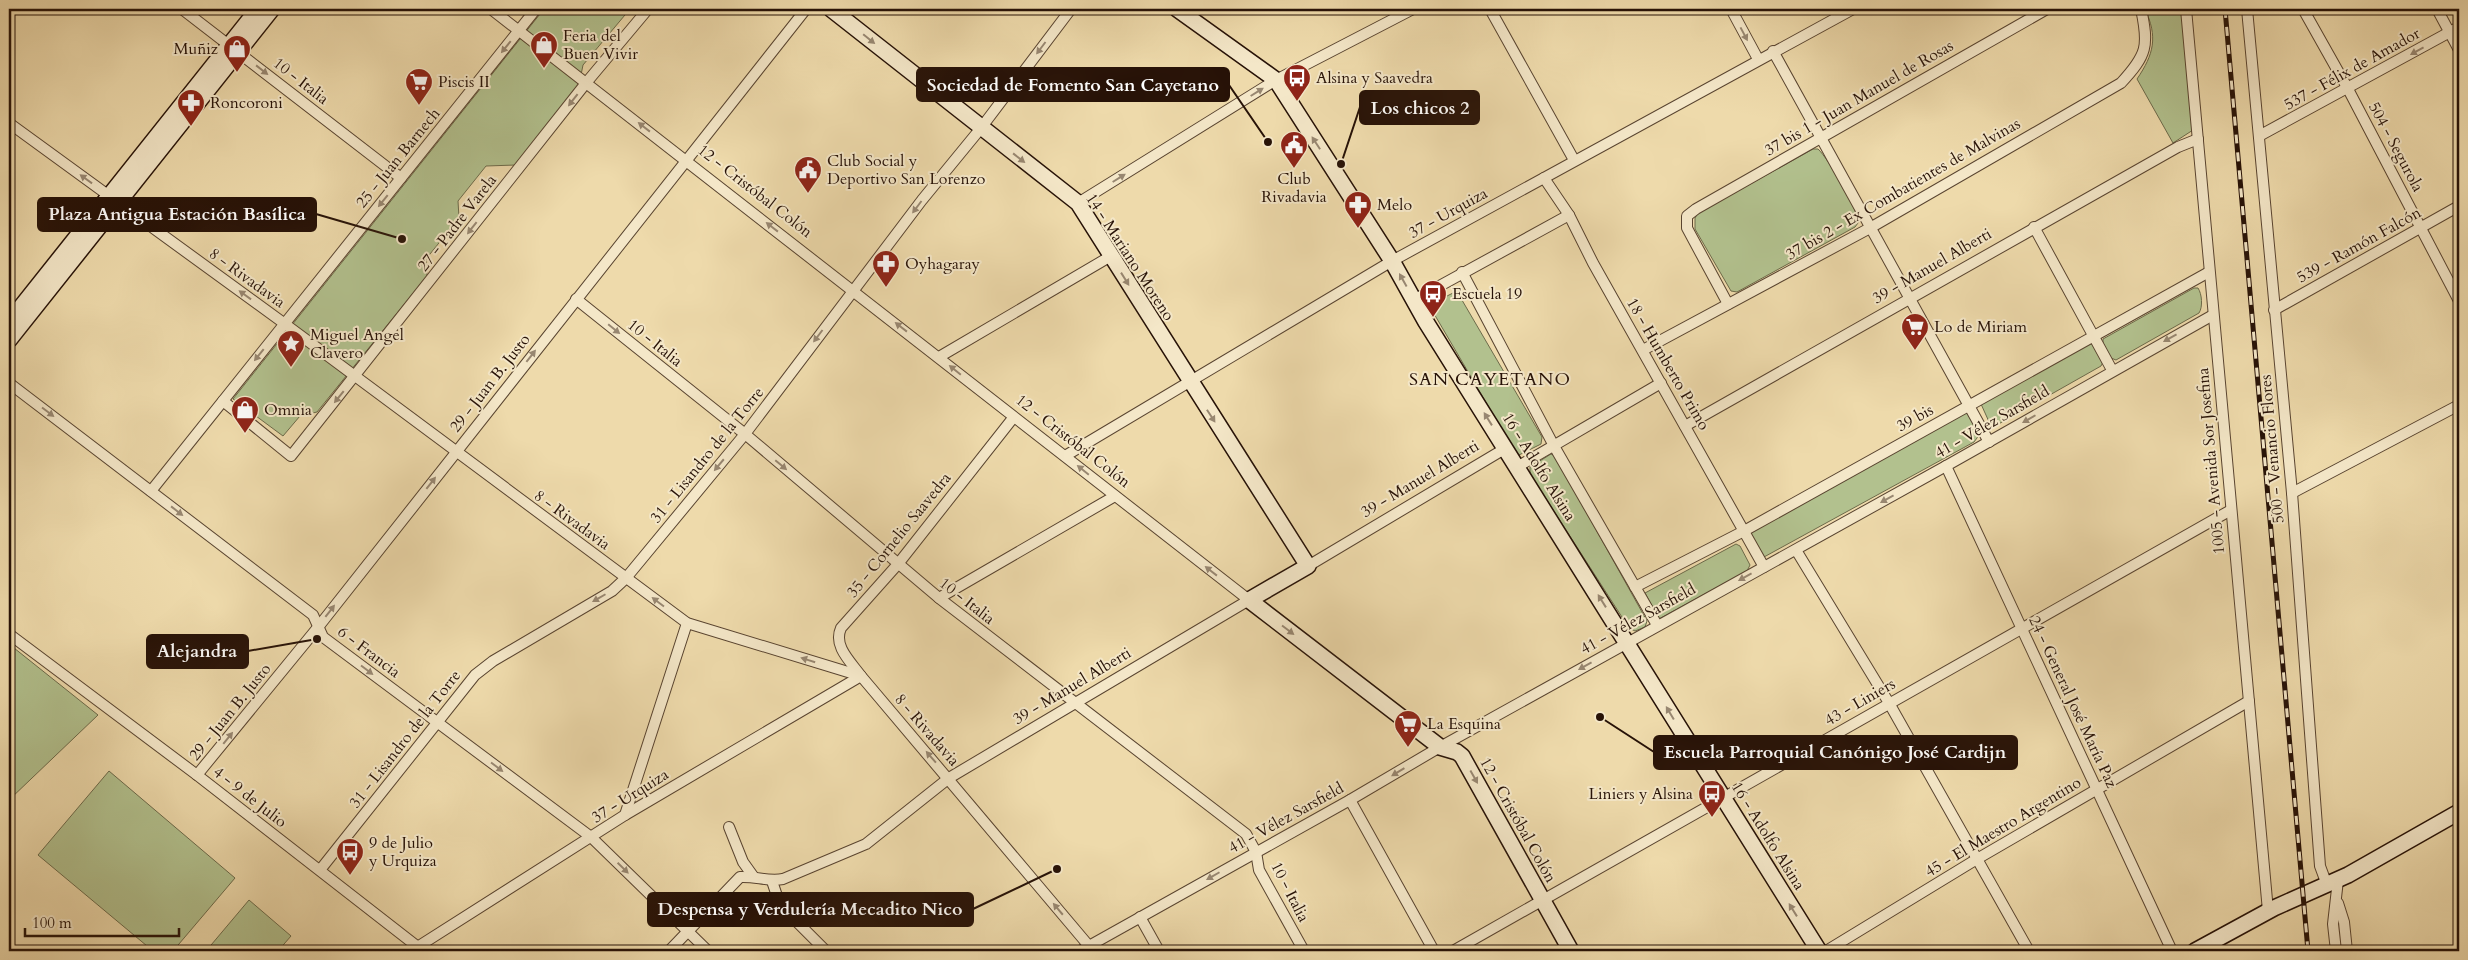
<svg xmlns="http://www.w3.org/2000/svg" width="2468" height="960" font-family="Cardo,serif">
<rect width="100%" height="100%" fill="#eedaab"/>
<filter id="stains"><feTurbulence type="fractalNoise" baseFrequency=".004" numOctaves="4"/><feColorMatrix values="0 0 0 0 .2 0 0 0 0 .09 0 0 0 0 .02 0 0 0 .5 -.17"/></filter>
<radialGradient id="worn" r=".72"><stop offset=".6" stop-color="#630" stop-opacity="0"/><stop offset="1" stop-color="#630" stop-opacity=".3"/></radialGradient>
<g fill="#b2c18e" stroke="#6c6a4a">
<polygon points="544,9 630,9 583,65 579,85 516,165 486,166 458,201 459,218 426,259 427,276 317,412 300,416 283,436 233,399"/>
<path d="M2145,9H2182L2193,130L2173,143L2137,79C2154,54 2158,37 2145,9Z"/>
<path d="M1813,149H1818C1828,158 1859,210 1858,223L1855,227L1737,292L1731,291L1695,229V218L1698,213Z"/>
<path d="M2194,288H2198C2202,294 2203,307 2199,313L2116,360L2111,358L2103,343V339Z"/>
<polygon points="1455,292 1459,295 1542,437 1541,444 1519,455 1515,452 1433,312 1432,306 1435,302"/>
<polygon points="2090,341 2103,362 2101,366 1995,426 1990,424 1981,404"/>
<polygon points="1963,413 1967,413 1980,434 1974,442 1764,557 1751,535 1752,532"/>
<polygon points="1551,454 1555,456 1647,621 1645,627 1635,631 1629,628 1530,474 1530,467"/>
<polygon points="1736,544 1740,546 1750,565 1747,571 1659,619 1645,593"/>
<polygon points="9,644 98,715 9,800"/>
<polygon points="109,771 235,878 173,951 153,951 38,855"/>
<polygon points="249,900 291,936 278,951 206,951"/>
</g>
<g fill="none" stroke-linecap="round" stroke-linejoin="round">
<defs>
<g id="street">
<polyline points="182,9 401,178"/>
<path d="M491,9L1249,600L949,778L866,844L783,879C768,882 756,876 740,877L669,951"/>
<polyline points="1490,9 1574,160"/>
<polyline points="1731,9 1758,59"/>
<polyline points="2186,9 2268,911"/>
<polyline points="2247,9 2292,493 2320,866 2327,885"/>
<polyline points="2303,9 2348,89 2459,301"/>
<polyline points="2437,9 2459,50"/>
<polyline points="9,10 10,9"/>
<polyline points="1773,51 1989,442"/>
<polyline points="9,123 285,324 687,623 861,676 1089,946"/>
<polyline points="2259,136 2459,27"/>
<polyline points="1544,178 1569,215 1593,263 1764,567"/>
<polyline points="1078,203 1276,80 1413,9"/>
<polyline points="2034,227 2112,370"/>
<polyline points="1462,272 1554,446 1657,625"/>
<polyline points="576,299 745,434 939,598 1246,834 1256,852 1259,870 1304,951"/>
<polyline points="1414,300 1569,215"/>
<polyline points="1728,304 1687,228 1687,216 1696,209 2047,9"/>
<polyline points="2274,310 2459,206"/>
<path d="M1643,350L1870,228L2121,83C2147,55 2149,46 2141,9"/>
<polyline points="939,357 1111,256"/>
<polyline points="9,383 313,615 323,637 591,837 708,951"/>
<polyline points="223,401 291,456 586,83 648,9"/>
<polyline points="1685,426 2178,147 2198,139"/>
<polyline points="1065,456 1392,261 1853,9"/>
<polyline points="1946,466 2172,951"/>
<polyline points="1517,467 1661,383"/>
<polyline points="151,491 536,9"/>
<polyline points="2292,493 2459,405"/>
<polyline points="1796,550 1889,703 2029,951"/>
<polyline points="1308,566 1506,448"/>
<polyline points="1635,587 1744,531 2209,272"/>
<polyline points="939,598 1115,496"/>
<polyline points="9,634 197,775 423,951"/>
<polyline points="197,775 319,626 806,9"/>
<polyline points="1350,800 1434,951"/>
<polyline points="625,815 687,623"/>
<polyline points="729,827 743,862 753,876"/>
<polyline points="320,870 475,675 493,661 612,591 626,578 745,434 922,200 981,128 1071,9"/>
<polyline points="772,881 780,905 826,951"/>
<polyline points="2338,903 2344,922 2347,951"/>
<polyline points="1140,917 1159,951"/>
<path d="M419,946L625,815L861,676C850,661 833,646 841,628L898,564L1013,418"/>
<polyline points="1080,951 1350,800 1440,747 1946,466 2213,315"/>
<polyline points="1453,951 2231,510"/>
<polyline points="1826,951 1977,859 2249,701"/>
<polyline points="2336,951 2333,924 2338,880"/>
</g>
<g id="secondary">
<polyline points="831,9 1078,203 1308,566 1249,600 1440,747 1457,752 1462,756 1571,951"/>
<polyline points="1177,9 1276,80 1392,261 1426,322 1819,951"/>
<polyline points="9,322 258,9"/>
<polyline points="9,340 272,9"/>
<polyline points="2195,951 2274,908 2348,875 2459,812"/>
</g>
</defs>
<use href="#street" stroke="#594430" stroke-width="12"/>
<use href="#secondary" stroke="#271207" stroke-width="18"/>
<use href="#street" stroke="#f4e7c8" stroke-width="10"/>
<use href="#secondary" stroke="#f4e7c8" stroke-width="15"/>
<defs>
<polyline id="rail" points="2225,9 2308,951"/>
</defs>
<use href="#rail" stroke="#271207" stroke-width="5"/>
<use href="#rail" stroke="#f4e7c8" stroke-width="3" stroke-dasharray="9" stroke-linecap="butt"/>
</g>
<defs><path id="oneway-solid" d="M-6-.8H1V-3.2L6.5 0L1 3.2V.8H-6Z" transform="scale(1.25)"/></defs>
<g fill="#988771">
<use href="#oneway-solid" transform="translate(1744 34) rotate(62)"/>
<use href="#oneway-solid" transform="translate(869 39) rotate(39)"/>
<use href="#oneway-solid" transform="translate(506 47) rotate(129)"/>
<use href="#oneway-solid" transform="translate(1041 48) rotate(127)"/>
<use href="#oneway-solid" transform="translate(2417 51) rotate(151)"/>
<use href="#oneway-solid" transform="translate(262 70) rotate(38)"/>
<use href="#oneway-solid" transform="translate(1257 92) rotate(-32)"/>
<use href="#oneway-solid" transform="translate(573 100) rotate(128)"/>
<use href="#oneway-solid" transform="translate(644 127) rotate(-142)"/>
<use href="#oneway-solid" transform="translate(1316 143) rotate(-123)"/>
<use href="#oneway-solid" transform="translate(1019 158) rotate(38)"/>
<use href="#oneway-solid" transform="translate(1119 178) rotate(-32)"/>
<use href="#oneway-solid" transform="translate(86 179) rotate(-144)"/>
<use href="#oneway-solid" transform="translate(383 201) rotate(129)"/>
<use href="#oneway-solid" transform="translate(917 207) rotate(127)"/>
<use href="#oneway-solid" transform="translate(772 227) rotate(-142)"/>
<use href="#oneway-solid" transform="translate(472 228) rotate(128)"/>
<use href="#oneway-solid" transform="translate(1125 279) rotate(58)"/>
<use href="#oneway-solid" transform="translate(1403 280) rotate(-119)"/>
<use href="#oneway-solid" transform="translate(245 295) rotate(-144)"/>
<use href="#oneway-solid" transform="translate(901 327) rotate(-142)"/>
<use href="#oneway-solid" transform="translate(614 329) rotate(39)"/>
<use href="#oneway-solid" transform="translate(818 336) rotate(127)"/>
<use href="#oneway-solid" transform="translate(2170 338) rotate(151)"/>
<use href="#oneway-solid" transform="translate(259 355) rotate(129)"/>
<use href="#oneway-solid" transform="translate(531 356) rotate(-52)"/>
<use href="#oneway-solid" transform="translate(955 370) rotate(-141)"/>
<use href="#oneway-solid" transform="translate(339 397) rotate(129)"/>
<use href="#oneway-solid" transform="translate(48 412) rotate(37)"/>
<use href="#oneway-solid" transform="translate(1211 416) rotate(57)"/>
<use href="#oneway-solid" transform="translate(1488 419) rotate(-122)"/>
<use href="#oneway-solid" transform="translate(2029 419) rotate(150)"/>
<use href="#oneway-solid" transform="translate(719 465) rotate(130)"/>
<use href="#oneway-solid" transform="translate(781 465) rotate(40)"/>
<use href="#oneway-solid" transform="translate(1083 470) rotate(-141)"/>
<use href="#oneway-solid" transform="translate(431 483) rotate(-52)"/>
<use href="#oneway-solid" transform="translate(1887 499) rotate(151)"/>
<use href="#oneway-solid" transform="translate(177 511) rotate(38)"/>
<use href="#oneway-solid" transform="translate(1211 571) rotate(-142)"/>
<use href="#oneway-solid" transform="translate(1745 577) rotate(151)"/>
<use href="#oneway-solid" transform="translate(599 598) rotate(150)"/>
<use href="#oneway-solid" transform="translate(1602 601) rotate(-122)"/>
<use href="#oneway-solid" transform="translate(658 602) rotate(-143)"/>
<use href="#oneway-solid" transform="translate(330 611) rotate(-52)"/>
<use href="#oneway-solid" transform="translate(1288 630) rotate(37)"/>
<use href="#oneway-solid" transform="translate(808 660) rotate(-163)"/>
<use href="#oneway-solid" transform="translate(1585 666) rotate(151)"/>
<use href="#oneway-solid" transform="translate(367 670) rotate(37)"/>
<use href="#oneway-solid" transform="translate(1670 713) rotate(-121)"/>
<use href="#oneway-solid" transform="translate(228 738) rotate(-51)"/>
<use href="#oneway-solid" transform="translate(931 757) rotate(-131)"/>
<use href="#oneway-solid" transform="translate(497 767) rotate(37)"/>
<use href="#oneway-solid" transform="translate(1398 772) rotate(149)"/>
<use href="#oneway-solid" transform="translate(1474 777) rotate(61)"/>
<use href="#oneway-solid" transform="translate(623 868) rotate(44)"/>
<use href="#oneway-solid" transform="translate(1213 876) rotate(150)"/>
<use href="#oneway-solid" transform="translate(1058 909) rotate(-130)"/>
<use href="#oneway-solid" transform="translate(1793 910) rotate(-122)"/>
</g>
<defs>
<symbol id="shop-pin" viewBox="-11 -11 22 30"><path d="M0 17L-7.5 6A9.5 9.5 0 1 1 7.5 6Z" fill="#8f2418" stroke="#f4e7c8"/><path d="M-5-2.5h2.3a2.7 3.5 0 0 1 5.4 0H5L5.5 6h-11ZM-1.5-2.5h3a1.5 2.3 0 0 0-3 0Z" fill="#fff"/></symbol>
<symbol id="bus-pin" viewBox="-11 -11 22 30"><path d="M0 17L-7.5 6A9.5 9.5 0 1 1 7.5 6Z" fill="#8f2418" stroke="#f4e7c8"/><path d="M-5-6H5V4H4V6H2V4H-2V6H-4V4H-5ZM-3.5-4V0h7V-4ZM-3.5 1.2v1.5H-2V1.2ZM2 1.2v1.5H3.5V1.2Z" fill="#fff"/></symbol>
<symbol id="supermarket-pin" viewBox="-11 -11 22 30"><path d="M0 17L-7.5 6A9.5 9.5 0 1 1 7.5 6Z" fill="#8f2418" stroke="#f4e7c8"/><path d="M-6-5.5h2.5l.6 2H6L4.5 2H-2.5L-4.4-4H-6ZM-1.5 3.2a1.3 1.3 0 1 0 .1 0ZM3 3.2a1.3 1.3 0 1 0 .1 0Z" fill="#fff"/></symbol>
<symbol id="pharmacy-pin" viewBox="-11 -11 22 30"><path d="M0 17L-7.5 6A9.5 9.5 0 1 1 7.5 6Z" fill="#8f2418" stroke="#f4e7c8"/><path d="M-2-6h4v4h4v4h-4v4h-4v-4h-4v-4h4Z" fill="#fff"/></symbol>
<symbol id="civic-pin" viewBox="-11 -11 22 30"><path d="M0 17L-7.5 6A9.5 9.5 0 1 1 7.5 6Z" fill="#8f2418" stroke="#f4e7c8"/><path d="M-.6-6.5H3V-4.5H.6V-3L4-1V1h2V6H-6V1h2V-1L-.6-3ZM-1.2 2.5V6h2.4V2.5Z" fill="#fff"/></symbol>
<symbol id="sight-pin" viewBox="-11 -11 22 30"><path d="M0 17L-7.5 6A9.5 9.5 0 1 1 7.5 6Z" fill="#8f2418" stroke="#f4e7c8"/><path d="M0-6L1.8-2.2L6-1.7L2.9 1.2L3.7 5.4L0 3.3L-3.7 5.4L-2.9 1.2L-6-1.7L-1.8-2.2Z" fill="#fff"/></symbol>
</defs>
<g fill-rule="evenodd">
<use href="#shop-pin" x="528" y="29" width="32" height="43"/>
<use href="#shop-pin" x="221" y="33" width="32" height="43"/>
<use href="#bus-pin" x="1281" y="62" width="32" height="43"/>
<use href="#supermarket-pin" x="403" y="66" width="32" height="43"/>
<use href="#pharmacy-pin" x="175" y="87" width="32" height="43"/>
<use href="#civic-pin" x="1278" y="129" width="32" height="43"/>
<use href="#civic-pin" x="792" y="154" width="32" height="43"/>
<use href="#pharmacy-pin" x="1342" y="189" width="32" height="43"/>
<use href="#pharmacy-pin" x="870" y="248" width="32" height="43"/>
<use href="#bus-pin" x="1417" y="278" width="32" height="43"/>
<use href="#supermarket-pin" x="1899" y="311" width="32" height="43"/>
<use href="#sight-pin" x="275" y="328" width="32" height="43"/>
<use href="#shop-pin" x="229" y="394" width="32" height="43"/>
<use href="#supermarket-pin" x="1392" y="708" width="32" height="43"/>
<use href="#bus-pin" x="1696" y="778" width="32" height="43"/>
<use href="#bus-pin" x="334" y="836" width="32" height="43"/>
</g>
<g text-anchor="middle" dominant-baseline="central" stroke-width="4" stroke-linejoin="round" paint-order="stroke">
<g font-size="16" fill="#271207" stroke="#f4e7c8" text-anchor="start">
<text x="563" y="36">Feria del<tspan x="563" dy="18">Buen Vivir</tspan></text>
<text x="218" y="49" text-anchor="end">Muñiz</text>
<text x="1316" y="78">Alsina y Saavedra</text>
<text x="438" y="82">Piscis II</text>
<text x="210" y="103">Roncoroni</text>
<text x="827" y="161">Club Social y<tspan x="827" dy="18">Deportivo San Lorenzo</tspan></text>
<text x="1294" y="179" text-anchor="middle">Club<tspan x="1294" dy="18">Rivadavia</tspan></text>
<text x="1377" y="205">Melo</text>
<text x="905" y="264">Oyhagaray</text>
<text x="1452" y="294">Escuela 19</text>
<text x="1934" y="327">Lo de Miriam</text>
<text x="310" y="335">Miguel Angel<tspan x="310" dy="18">Clavero</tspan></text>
<text x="264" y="410">Omnia</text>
<text x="1427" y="724">La Esquina</text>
<text x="1693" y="794" text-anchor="end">Liniers y Alsina</text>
<text x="369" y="843">9 de Julio<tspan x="369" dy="18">y Urquiza</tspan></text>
</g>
<g font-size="16" fill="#271207" stroke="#f4e7c8">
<text transform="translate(2352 69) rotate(-29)">537 - Félix de Amador</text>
<text transform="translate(301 81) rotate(38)">10 - Italia</text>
<text transform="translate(1859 98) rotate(-30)">37 bis 1 - Juan Manuel de Rosas</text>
<text transform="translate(2396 147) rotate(62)">504 - Segurola</text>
<text transform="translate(398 158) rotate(-51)">25 - Juan Barnech</text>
<text transform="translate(1903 189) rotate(-30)">37 bis 2 - Ex Combatientes de Malvinas</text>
<text transform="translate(755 191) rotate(38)">12 - Cristóbal Colón</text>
<text transform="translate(1448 213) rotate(-29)">37 - Urquiza</text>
<text transform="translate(457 223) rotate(-52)">27 - Padre Varela</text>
<text transform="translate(2359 245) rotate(-29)">539 - Ramón Falcón</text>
<text transform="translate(1130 257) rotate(57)">14 - Mariano Moreno</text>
<text transform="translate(1932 266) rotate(-30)">39 - Manuel Alberti</text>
<text transform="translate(247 278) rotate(36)">8 - Rivadavia</text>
<text transform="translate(655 343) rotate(39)">10 - Italia</text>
<text transform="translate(1668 364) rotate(60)">18 - Humberto Primo</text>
<text transform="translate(490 383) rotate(-52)">29 - Juan B. Justo</text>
<text transform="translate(1915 418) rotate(-29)">39 bis</text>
<text transform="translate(1992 422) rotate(-30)">41 - Vélez Sarsfield</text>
<text transform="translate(1073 441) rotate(38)">12 - Cristóbal Colón</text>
<text transform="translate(2272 449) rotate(-95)">500 - Venancio Flores</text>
<text transform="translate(707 455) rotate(-51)">31 - Lisandro de la Torre</text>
<text transform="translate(2211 461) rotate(-95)">1005 - Avenida Sor Josefina</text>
<text transform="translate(1539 467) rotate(58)">16 - Adolfo Alsina</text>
<text transform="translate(1420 479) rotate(-31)">39 - Manuel Alberti</text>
<text transform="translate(572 520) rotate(36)">8 - Rivadavia</text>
<text transform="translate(899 535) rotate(-51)">35 - Cornelio Saavedra</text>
<text transform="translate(967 601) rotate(38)">10 - Italia</text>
<text transform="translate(1638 619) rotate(-29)">41 - Vélez Sarsfield</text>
<text transform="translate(369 652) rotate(37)">6 - Francia</text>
<text transform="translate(1072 686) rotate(-31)">39 - Manuel Alberti</text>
<text transform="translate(1860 702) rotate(-30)">43 - Liniers</text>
<text transform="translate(2073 702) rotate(65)">24 - General José María Paz</text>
<text transform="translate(230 712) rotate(-51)">29 - Juan B. Justo</text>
<text transform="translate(927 730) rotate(49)">8 - Rivadavia</text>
<text transform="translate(405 739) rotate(-52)">31 - Lisandro de la Torre</text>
<text transform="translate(630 796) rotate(-32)">37 - Urquiza</text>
<text transform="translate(250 797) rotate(38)">4 - 9 de Julio</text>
<text transform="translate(1286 818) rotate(-29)">41 - Vélez Sarsfield</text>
<text transform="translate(1518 820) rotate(61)">12 - Cristóbal Colón</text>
<text transform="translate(2003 827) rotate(-31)">45 - El Maestro Argentino</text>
<text transform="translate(1768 836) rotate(58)">16 - Adolfo Alsina</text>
<text transform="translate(1290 892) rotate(63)">10 - Italia</text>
</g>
<g font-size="18" letter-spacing="1" fill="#271207" stroke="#f4e7c8">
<text x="1490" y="379">SAN CAYETANO</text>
</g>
</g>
<path fill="none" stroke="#271207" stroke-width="2" d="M1268 142L1229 85M1341 164L1360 107M402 239L316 214M317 639L248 651M1600 717L1654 752M1057 869L973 909"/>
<g fill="#271207" stroke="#f4e7c8" stroke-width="2">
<circle cx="1268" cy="142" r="5"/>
<circle cx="1341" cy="164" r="5"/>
<circle cx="402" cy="239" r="5"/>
<circle cx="317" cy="639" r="5"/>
<circle cx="1600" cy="717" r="5"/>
<circle cx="1057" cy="869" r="5"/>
</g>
<g fill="#271207" stroke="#271207" stroke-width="2">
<rect x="917" y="68" width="312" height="33" rx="5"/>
<rect x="1360" y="91" width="119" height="33" rx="5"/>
<rect x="38" y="198" width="278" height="33" rx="5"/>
<rect x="147" y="635" width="101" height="33" rx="5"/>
<rect x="1654" y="736" width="363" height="33" rx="5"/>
<rect x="648" y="893" width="325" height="33" rx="5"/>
</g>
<g font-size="18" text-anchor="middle" font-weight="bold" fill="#fff">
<text x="1073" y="91">Sociedad de Fomento San Cayetano</text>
<text x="1420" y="114">Los chicos 2</text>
<text x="177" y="220">Plaza Antigua Estación Basílica</text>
<text x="197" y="657">Alejandra</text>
<text x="1835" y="758">Escuela Parroquial Canónigo José Cardijn</text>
<text x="810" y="915">Despensa y Verdulería Mecadito Nico</text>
</g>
<rect width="2468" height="960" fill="none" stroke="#eedaab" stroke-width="30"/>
<rect x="10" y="10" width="2448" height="940" fill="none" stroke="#271207" stroke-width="2.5"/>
<rect x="15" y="15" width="2438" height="930" fill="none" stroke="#271207"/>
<path d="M25 928v8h154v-8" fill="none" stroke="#271207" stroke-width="2.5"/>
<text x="32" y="928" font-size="15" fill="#271207" stroke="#f4e7c8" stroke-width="4" paint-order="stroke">100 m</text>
<rect width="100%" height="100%" filter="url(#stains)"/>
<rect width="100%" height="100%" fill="url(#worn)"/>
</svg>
